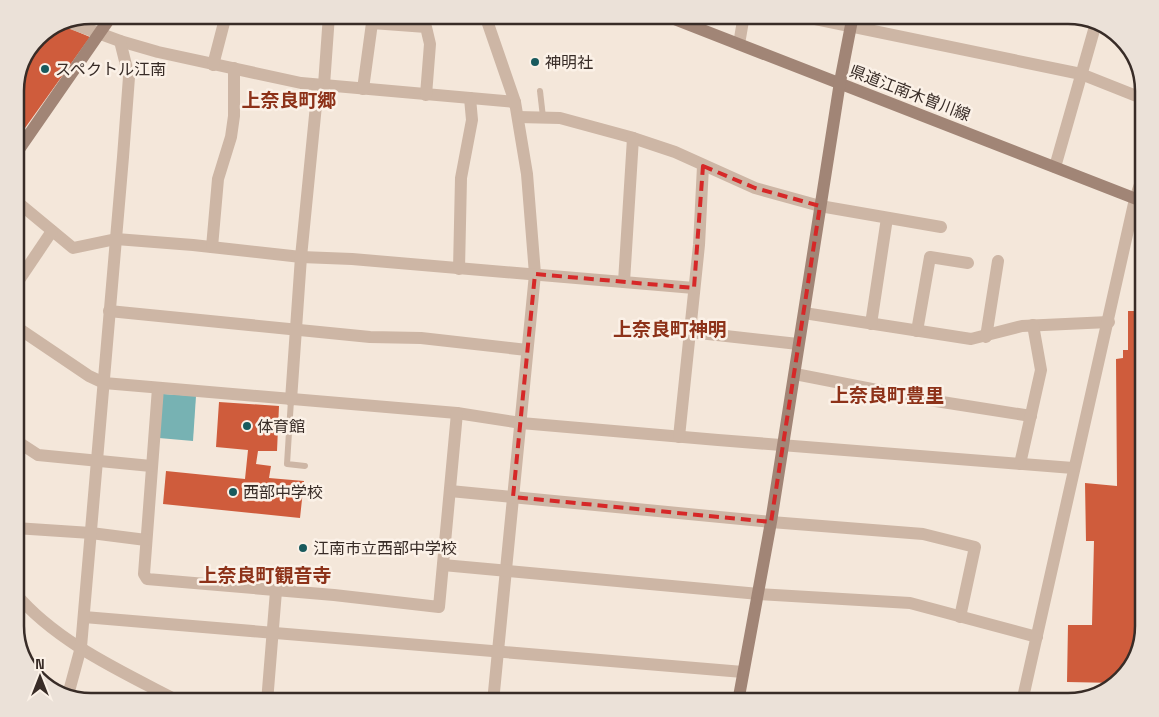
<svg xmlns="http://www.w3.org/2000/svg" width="1159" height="717" font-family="'Space Grotesk','Noto Sans JP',sans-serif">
<rect width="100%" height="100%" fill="#f4e7da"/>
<polygon fill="#77b2b3" points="163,394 196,396 193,441 159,438"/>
<g fill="#cf5c3c">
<polygon points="64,26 90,37 15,142 15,86 37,37"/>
<polygon points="1138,297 1144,297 1144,627 1131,668 1116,683 1067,682 1068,625 1092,625 1094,541 1086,541 1085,483 1117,486 1116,359 1123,358 1123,350 1128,350 1128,311 1137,311"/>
<polygon points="219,402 279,406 277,451 258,451 256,464 271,466 269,478 304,481 300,518 163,504 166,471 245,479 248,450 216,447"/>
</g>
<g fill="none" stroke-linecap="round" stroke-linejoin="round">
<g stroke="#cdb6a5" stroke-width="6">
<polyline points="540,91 543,117"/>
<polyline points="291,400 287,464 305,466"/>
</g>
<g stroke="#cdb6a5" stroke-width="12">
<polyline points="485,15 515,102 527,174 535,274 493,702"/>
<polyline points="796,15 1081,74 1144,99"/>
<polyline points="71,23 120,41 158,52 301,83 515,102"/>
<polyline points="739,44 744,15"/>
<polyline points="213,65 226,15"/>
<polyline points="324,85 329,15"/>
<polyline points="363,89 372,23 426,27 430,44 426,95"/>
<polyline points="518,117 560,118 630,137 675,152 755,188 820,206 941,227"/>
<polyline points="1055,167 1096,23"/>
<polyline points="15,200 73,248 116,239 193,245 301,257 352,259 694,288"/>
<polyline points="212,247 218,179 231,137 234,116 234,68"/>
<polyline points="459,269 461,178 472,120 470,98"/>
<polyline points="624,282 633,138"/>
<polyline points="15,286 52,231"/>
<polyline points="109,311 370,337 421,338 527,350"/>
<polyline points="804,313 971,339 1022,326 1109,322"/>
<polyline points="871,324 887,218"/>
<polyline points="15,326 89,376 104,383 457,413 521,423 718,440 1073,468"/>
<polyline points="917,331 930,257 968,263"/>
<polyline points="690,332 798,344"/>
<polyline points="986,337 998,261"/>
<polyline points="795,374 923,399 1031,416"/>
<polyline points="158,388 144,574 147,579 334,595 439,607 457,413"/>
<polyline points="291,400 301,257 318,85"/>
<polyline points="679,437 699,245 703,166"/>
<polyline points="15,440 38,455 151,466"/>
<polyline points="1020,464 1041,370 1033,325"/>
<polyline points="450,491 771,522 923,534 975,547 960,617"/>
<polyline points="15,528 91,533 146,540"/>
<polyline points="443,565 759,594 910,603 1037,637"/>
<path d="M15,593C57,643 123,672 180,702"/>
<polyline points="84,617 743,672"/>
<polyline points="93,702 68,695 81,647 123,157 129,77 120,41"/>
<polyline points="267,702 276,591"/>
<polyline points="1022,702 1135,199 1144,173"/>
</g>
<g stroke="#a18576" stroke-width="12">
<polyline points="664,15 1144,202"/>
<polyline points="15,155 112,15"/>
<polyline points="738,702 771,522 840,82 853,15"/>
</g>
</g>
<path fill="none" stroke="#d62828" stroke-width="4" stroke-dasharray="10 6" stroke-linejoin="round" d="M703,166L755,188L820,206L771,522L513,497L535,274L694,288Z"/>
<g fill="#195a5d" stroke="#fbf1e7" stroke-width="2">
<circle cx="535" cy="62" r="5"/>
<circle cx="45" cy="69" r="5"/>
<circle cx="247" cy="426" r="5"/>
<circle cx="233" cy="492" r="5"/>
<circle cx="303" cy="548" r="5"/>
</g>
<g text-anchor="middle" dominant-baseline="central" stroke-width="5" stroke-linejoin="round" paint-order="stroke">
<g font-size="16" fill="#382c27" stroke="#fbf1e7" text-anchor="start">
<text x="545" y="62">神明社</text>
<text x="55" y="69">スペクトル江南</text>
<text x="257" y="426">体育館</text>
<text x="243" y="492">西部中学校</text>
<text x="313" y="548">江南市立西部中学校</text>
</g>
<g font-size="16" fill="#382c27" stroke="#fbf1e7">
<text transform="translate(910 93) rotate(21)">県道江南木曽川線</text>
</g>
<g font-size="19" font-weight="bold" fill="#8d3219" stroke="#fbf1e7">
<text x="289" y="100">上奈良町郷</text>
<text x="670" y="329">上奈良町神明</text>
<text x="887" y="395">上奈良町豊里</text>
<text x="265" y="575">上奈良町観音寺</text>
</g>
</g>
<path d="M0 0H1159V717H0ZM91 24H1068A67 67 0 0 1 1135 91V626A67 67 0 0 1 1068 693H91A67 67 0 0 1 24 626V91A67 67 0 0 1 91 24Z" fill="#ebe1d8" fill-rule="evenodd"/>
<path fill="none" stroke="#382c27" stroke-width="2.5" d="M91 24H1068A67 67 0 0 1 1135 91V626A67 67 0 0 1 1068 693H91A67 67 0 0 1 24 626V91A67 67 0 0 1 91 24Z"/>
<g transform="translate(40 677)" stroke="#fbf1e7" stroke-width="4" paint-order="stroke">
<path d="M0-4L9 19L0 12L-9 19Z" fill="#382c27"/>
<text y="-8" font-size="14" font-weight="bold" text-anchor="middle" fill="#382c27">N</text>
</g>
</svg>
